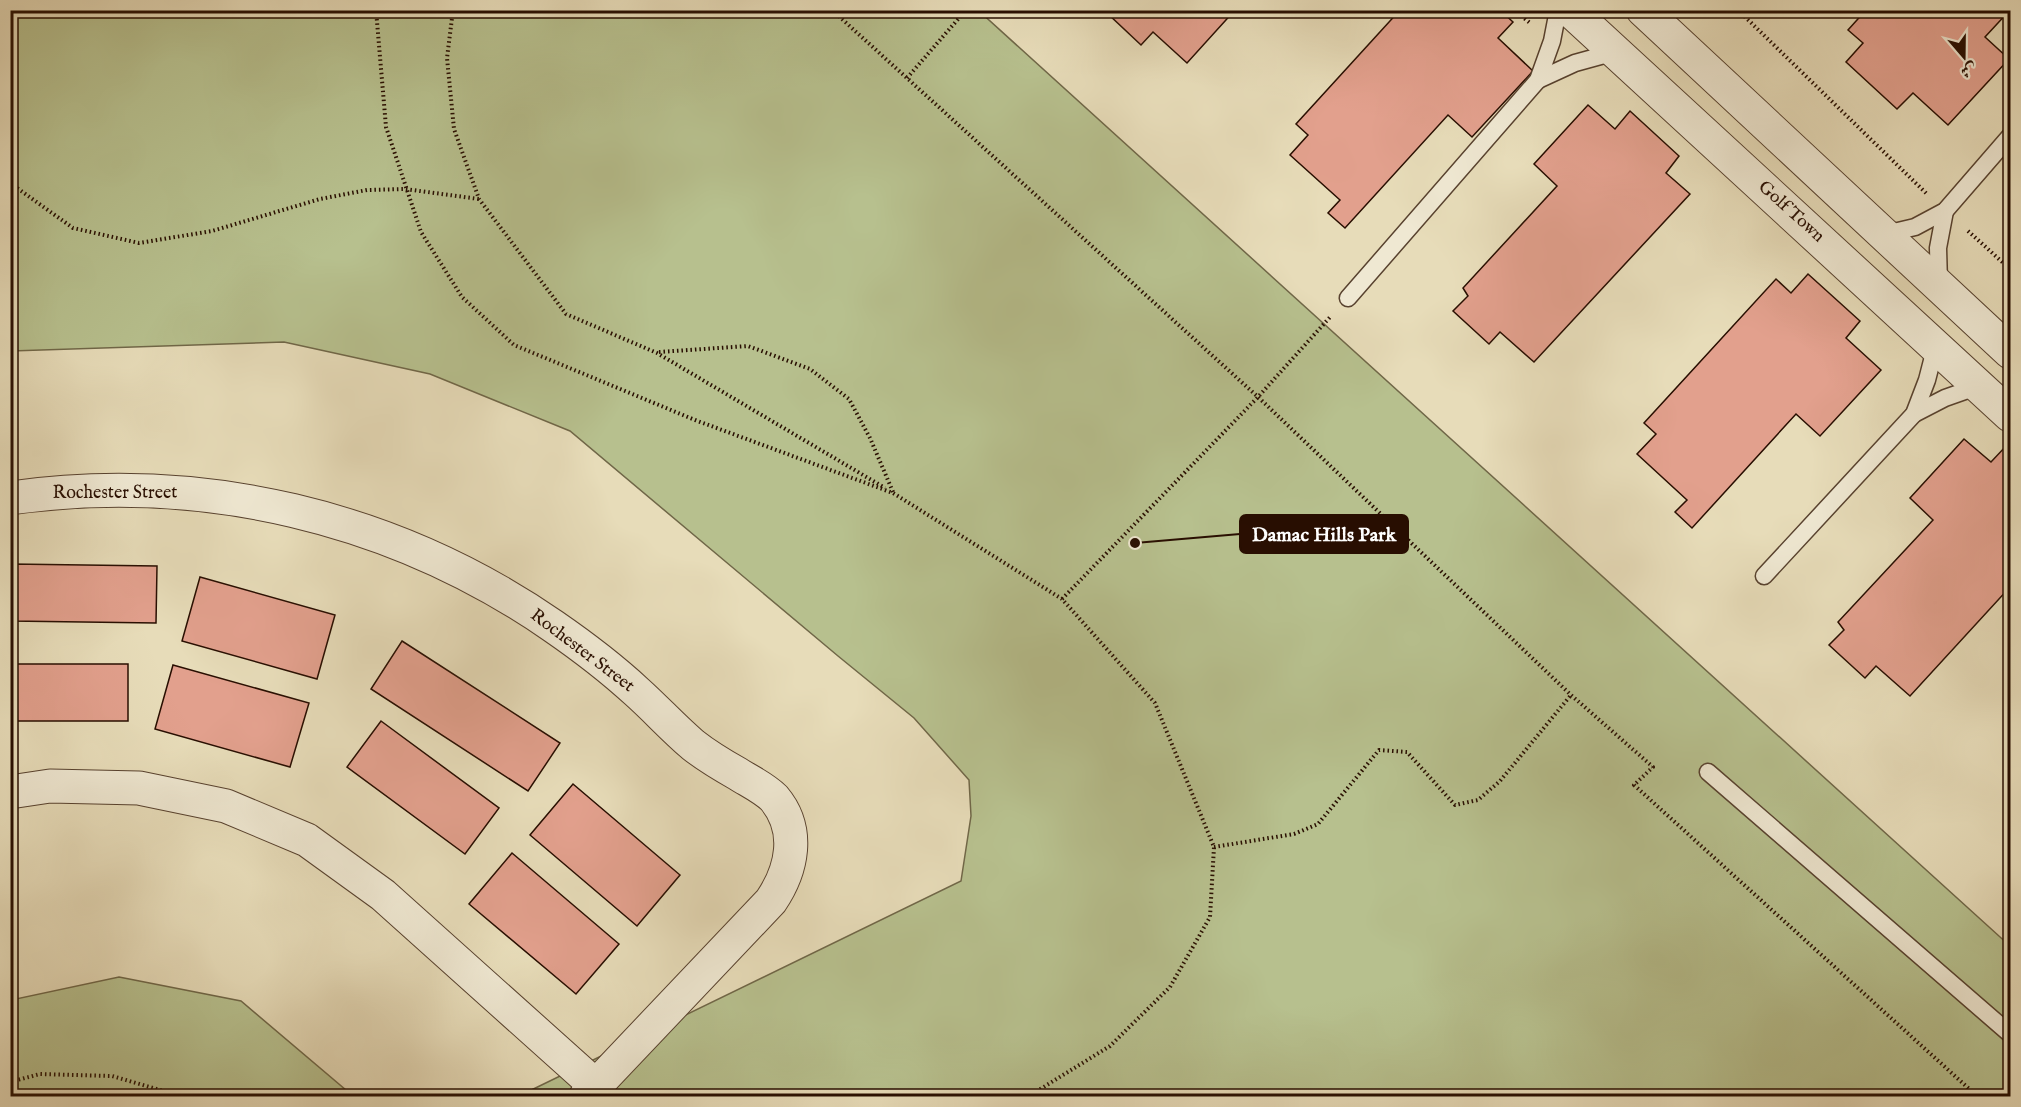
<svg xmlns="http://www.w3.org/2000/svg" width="2021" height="1107" font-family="'IM FELL English',Amiri,serif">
<rect width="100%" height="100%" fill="#e7dcb9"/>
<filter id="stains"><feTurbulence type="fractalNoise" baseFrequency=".00333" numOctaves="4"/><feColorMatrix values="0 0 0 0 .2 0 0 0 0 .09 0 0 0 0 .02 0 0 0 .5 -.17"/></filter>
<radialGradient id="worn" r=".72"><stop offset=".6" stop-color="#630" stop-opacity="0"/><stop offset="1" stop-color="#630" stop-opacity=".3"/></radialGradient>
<g fill="#b7c08e" stroke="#706748" stroke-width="1.5">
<polygon points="10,11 979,11 2010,946 2010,1096 519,1096 961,881 971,816 969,780 914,718 838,656 570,431 430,374 284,342 11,351"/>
<polygon points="119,977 241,1001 353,1096 11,1096 11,1000"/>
</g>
<g fill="#e2a08d" stroke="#280e01" stroke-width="1.5">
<polygon points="1107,10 1235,10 1187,63 1153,32 1141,45 1106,12"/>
<polygon points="1400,10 1500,10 1513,22 1498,38 1533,71 1472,137 1448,115 1345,228 1328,213 1340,200 1290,155 1308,135 1296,124"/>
<polygon points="1866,10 2010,10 1985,37 2009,59 1948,125 1913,93 1897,109 1846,62 1863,43 1848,30"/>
<polygon points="1588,105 1615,129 1630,111 1679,156 1666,173 1690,194 1534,362 1500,332 1489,344 1453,311 1468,296 1463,288 1557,186 1534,164"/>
<polygon points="1808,274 1860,321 1846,338 1881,370 1820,436 1796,414 1692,528 1675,512 1687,500 1637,454 1656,434 1644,423 1776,279 1791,293"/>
<polygon points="1964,439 1991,462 2006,446 2010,450 2010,587 1910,696 1876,666 1865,678 1829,645 1844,630 1838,622 1933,520 1910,498"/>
<polygon points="11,564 157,566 156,623 10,621"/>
<polygon points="200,577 335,615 317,679 182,641"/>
<polygon points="402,641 560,743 528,791 371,689"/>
<rect x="10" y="664" width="118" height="57"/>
<polygon points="173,665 309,703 290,767 155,729"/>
<polygon points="381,721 499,808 465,854 347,767"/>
<polygon points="573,784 680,875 637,926 530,835"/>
<polygon points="512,853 619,944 576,994 469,904"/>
</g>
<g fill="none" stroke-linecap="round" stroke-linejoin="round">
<defs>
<g id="service">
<polyline points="1538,80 1575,63 1615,52"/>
<polyline points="1882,232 1898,231 1915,227 1945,211 2010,136"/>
<polyline points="1939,284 1938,248 1945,211"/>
<polyline points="1348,298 1538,80 1552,41 1558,10"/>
<polyline points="1914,414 1945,398 1979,386"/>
<polyline points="1764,576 1914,414 1927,380 1936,345"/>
<polyline points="1708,772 2010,1034"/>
</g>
<g id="minor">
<polyline points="1570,10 2010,415"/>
<polyline points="1643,10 2010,352"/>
<path d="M10,498C201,471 394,516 553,626C582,646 611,668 637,692C656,709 673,728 693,745C707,756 722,765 738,774C749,781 764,788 774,798C801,830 792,870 771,901L586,1096"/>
<polyline points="10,792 50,786 139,788 226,806 307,840 383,895 596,1086"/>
</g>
</defs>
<use href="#service" stroke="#58422f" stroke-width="19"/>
<use href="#minor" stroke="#58422f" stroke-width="35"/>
<g stroke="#280e01" stroke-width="4" stroke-dasharray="1.5 3" stroke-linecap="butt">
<polyline points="376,10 386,127 421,232 462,297 514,345 695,420 893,493 1062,599 1155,703 1214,847 1210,917 1170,987 1110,1046 1029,1096"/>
<polyline points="453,10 447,58 454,129 479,199 566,314 657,353 885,488"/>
<polyline points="832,10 1258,397 1571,695 1653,767 1634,785 1977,1096"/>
<polyline points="1514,10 1530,23"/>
<polyline points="1738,10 1927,194"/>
<polyline points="907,78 966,10"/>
<polyline points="10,183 73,228 139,243 212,231 320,199 367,190 405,189 479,199"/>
<polyline points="1968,231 2010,269"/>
<polyline points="659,352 748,346 810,369 849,399 870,438 893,492"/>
<polyline points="1062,599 1258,397 1331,316"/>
<polyline points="1214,847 1294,834 1318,824 1379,750 1407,752 1455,805 1478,800 1500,781 1571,695"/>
<polyline points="10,1082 40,1074 112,1076 181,1096"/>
</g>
<use href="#service" stroke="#efe8d2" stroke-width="16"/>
<use href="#minor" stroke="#efe8d2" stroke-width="33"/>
</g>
<g text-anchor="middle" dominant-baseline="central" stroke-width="4.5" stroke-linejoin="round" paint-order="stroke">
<g font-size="18" fill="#280e01" stroke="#efe8d2">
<text transform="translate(1791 212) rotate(42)">Golf Town</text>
<text x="115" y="493">Rochester Street</text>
<text transform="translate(582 651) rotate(37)">Rochester Street</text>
</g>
</g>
<path fill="none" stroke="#280e01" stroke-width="2" d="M1135 543L1240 534"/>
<circle fill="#280e01" stroke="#efe8d2" stroke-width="2" cx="1135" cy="543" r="6"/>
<rect fill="#280e01" stroke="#280e01" stroke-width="2" x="1240" y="515" width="168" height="38" rx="6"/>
<g font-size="20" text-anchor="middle" font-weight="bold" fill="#fff">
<text x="1324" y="541">Damac Hills Park</text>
</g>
<rect width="2021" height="1107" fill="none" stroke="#e7dcb9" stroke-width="36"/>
<rect x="12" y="12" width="1997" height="1083" fill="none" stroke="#280e01" stroke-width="3"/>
<rect x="18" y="18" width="1985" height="1071" fill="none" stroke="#280e01" stroke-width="1.5"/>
<g transform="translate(1964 57) rotate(160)" stroke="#efe8d2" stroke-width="4.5" paint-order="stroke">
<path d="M0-4.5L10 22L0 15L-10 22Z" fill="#280e01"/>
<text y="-9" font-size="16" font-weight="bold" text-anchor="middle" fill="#280e01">ش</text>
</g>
<rect width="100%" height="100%" filter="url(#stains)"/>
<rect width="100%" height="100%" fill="url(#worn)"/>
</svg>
